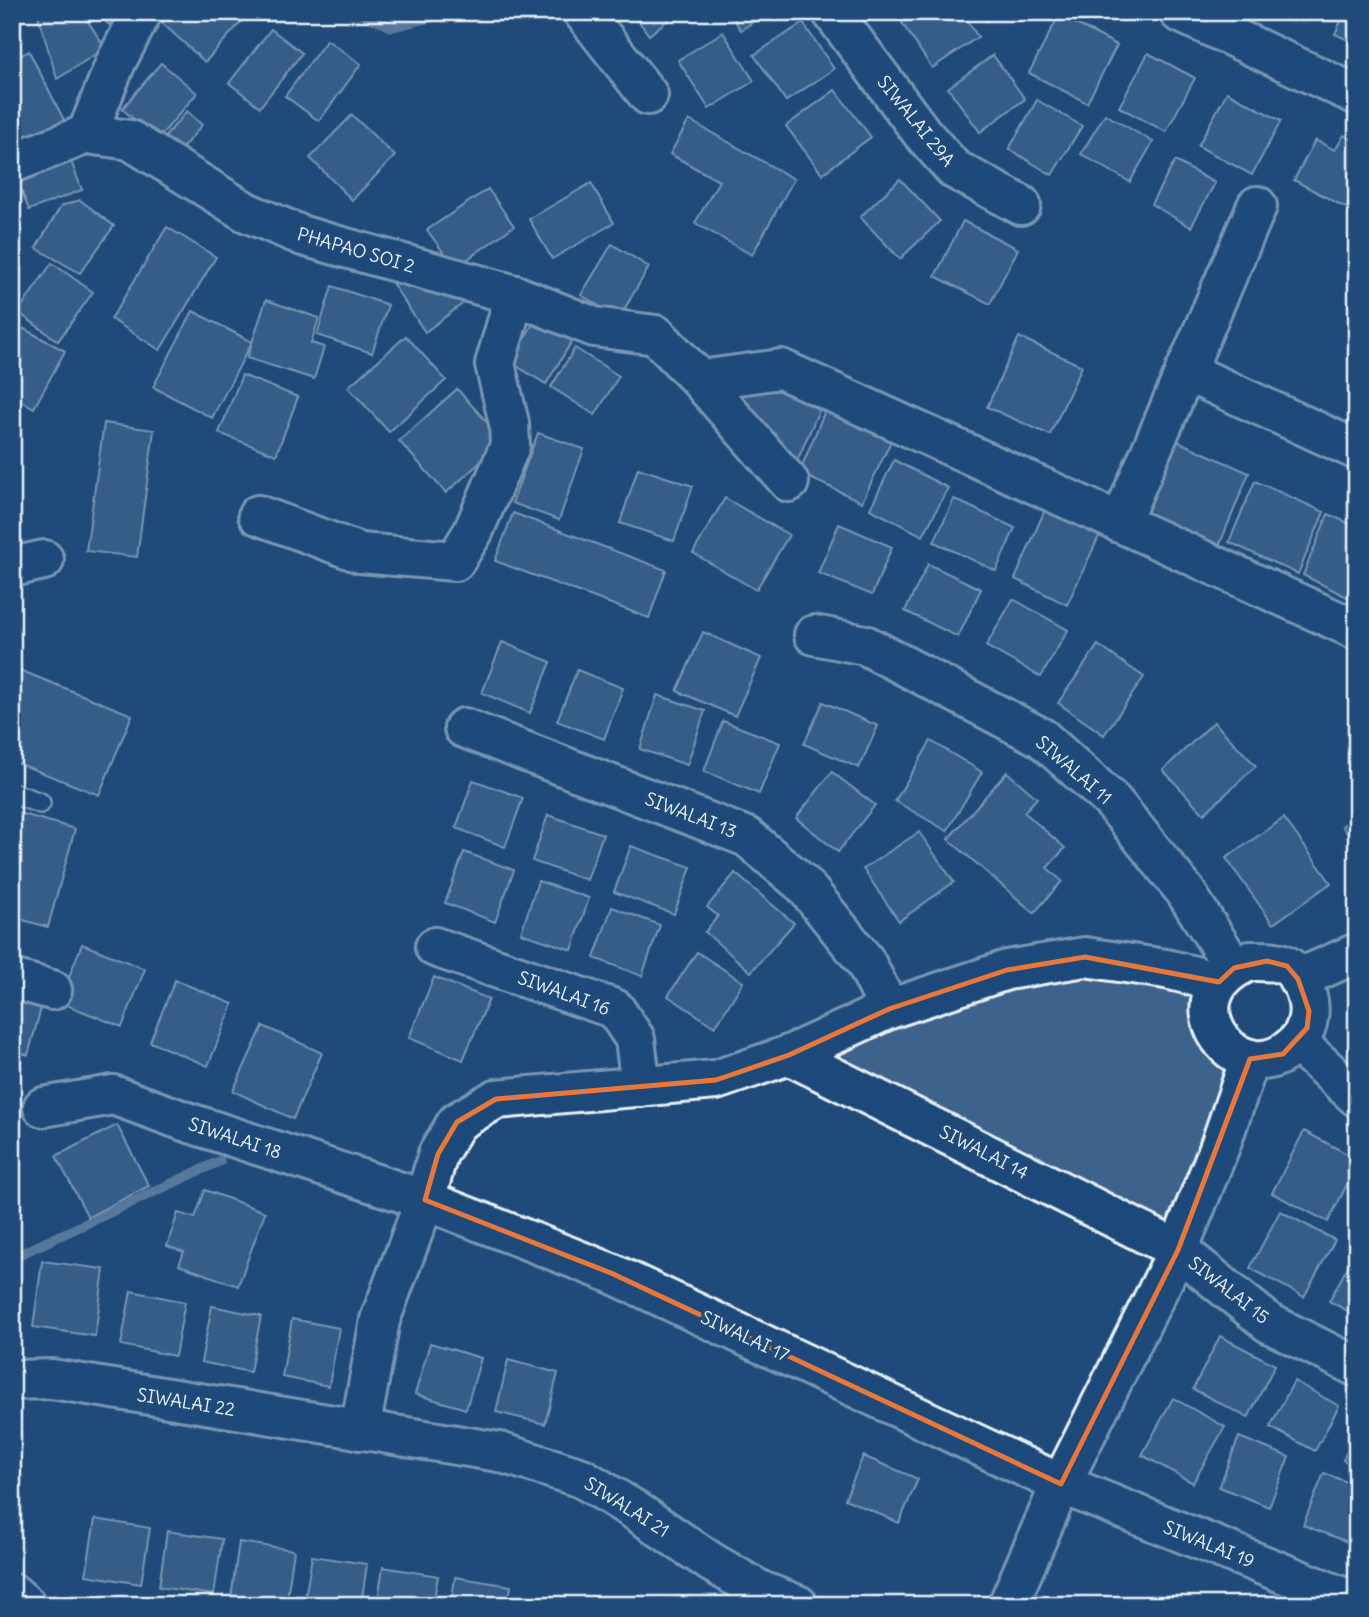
<svg xmlns="http://www.w3.org/2000/svg" width="1369" height="1617" font-family="Delius,sans-serif">
<rect width="100%" height="100%" fill="#1f4a7a"/>
<filter id="ink" filterUnits="userSpaceOnUse"><feTurbulence type="fractalNoise" baseFrequency=".0143" numOctaves="2"/><feDisplacementMap in="SourceGraphic" scale="14" xChannelSelector="R" yChannelSelector="G"/><feConvolveMatrix kernelMatrix="1 2 1 2 8 2 1 2 1" color-interpolation-filters="sRGB"/></filter>
<g filter="url(#ink)">
<path fill="#3c628c" stroke="#92aac2" stroke-width="2" d="M1085,976L1191,995L1193,992C1190,1031 1197,1046 1226,1070L1168,1223L833,1056L896,1027L1012,989Z"/>
<g fill="none" stroke-linecap="round" stroke-linejoin="round">
<g stroke="#9ab0c7" stroke-width="10">
<polyline points="359,12 392,27 453,12"/>
<polyline points="12,1258 220,1161"/>
</g>
</g>
<g fill="#517399" stroke="#e8f1f8" stroke-width="2">
<polygon points="37,12 82,12 105,48 57,79"/>
<polygon points="97,12 122,12 109,25"/>
<polygon points="171,12 250,12 205,62 162,23"/>
<polygon points="632,12 678,12 649,35"/>
<polygon points="729,12 768,12 741,30"/>
<polygon points="918,12 961,12 978,37 932,68 902,23"/>
<polygon points="979,12 998,12 986,21"/>
<polygon points="1345,12 1357,12 1357,44 1335,34"/>
<polygon points="1059,15 1117,45 1087,103 1029,73"/>
<polygon points="803,23 834,69 786,101 754,55"/>
<polygon points="271,29 302,53 260,107 229,83"/>
<polygon points="723,32 754,81 709,109 678,60"/>
<polygon points="327,40 361,64 319,121 285,96"/>
<polygon points="29,51 65,122 16,147 12,139 12,60"/>
<polygon points="1148,53 1195,78 1166,132 1119,107"/>
<polygon points="993,55 1025,99 980,132 948,88"/>
<polygon points="161,63 197,93 158,139 122,109"/>
<polygon points="835,90 871,137 822,174 786,126"/>
<polygon points="1227,92 1281,121 1252,175 1198,146"/>
<polygon points="1037,100 1082,126 1052,175 1009,149"/>
<polygon points="187,111 202,125 179,152 164,138"/>
<polygon points="1105,114 1153,142 1130,182 1081,154"/>
<polygon points="352,115 395,156 352,200 310,158"/>
<polygon points="689,120 794,179 752,255 695,223 719,181 670,154"/>
<polygon points="1344,135 1357,142 1357,188 1346,208 1294,180 1315,140 1335,150"/>
<polygon points="69,156 82,190 29,210 16,177"/>
<polygon points="1175,161 1215,183 1191,227 1151,204"/>
<polygon points="900,179 940,221 900,259 860,217"/>
<polygon points="591,183 614,223 552,259 529,219"/>
<polygon points="488,189 514,226 455,268 427,230"/>
<polygon points="80,200 114,226 80,273 36,248 61,206"/>
<polygon points="963,221 1018,249 990,304 935,276"/>
<polygon points="167,227 216,257 160,350 111,319"/>
<polygon points="612,244 649,267 619,318 581,295"/>
<polygon points="52,263 93,292 58,341 18,312"/>
<polygon points="386,274 469,299 425,332"/>
<polygon points="332,286 388,305 372,353 317,335"/>
<polygon points="266,300 319,318 311,343 324,347 314,379 247,358"/>
<polygon points="193,311 252,342 212,418 153,387"/>
<polygon points="536,319 572,341 546,384 510,362"/>
<polygon points="17,325 65,351 34,408 12,396 12,334"/>
<polygon points="406,336 446,380 389,432 348,387"/>
<polygon points="1019,337 1082,366 1050,435 987,407"/>
<polygon points="575,348 619,376 595,415 551,387"/>
<polygon points="242,375 298,397 276,455 219,433"/>
<polygon points="773,383 820,408 794,468 731,403 737,384"/>
<polygon points="457,389 504,441 446,493 399,441"/>
<polygon points="826,408 893,437 862,502 799,473"/>
<polygon points="104,423 154,430 137,557 86,551"/>
<polygon points="538,433 584,449 559,520 512,503"/>
<polygon points="1175,440 1249,473 1219,546 1143,513"/>
<polygon points="894,460 948,488 923,536 870,509"/>
<polygon points="638,468 693,486 674,541 620,523"/>
<polygon points="1255,481 1324,512 1298,574 1229,542"/>
<polygon points="725,498 789,535 756,590 693,553"/>
<polygon points="954,499 1015,528 996,571 934,542"/>
<polygon points="1046,507 1101,532 1067,605 1015,579"/>
<polygon points="513,513 666,570 649,618 495,561"/>
<polygon points="1328,514 1357,527 1357,602 1303,575"/>
<polygon points="839,524 892,547 872,595 818,573"/>
<polygon points="928,564 981,589 958,637 905,611"/>
<polygon points="1013,599 1068,630 1041,677 986,646"/>
<polygon points="703,632 761,658 735,716 677,691"/>
<polygon points="502,642 551,662 530,713 482,693"/>
<polygon points="1098,645 1144,677 1104,735 1058,703"/>
<polygon points="12,667 132,715 99,795 12,761"/>
<polygon points="577,670 623,688 604,739 557,721"/>
<polygon points="657,695 705,711 687,765 640,749"/>
<polygon points="823,702 878,726 859,768 804,744"/>
<polygon points="723,721 780,743 759,794 704,771"/>
<polygon points="1214,722 1256,766 1204,814 1163,770"/>
<polygon points="931,741 982,772 947,831 895,801"/>
<polygon points="832,772 875,805 838,852 796,818"/>
<polygon points="1007,772 1037,798 1024,812 1065,848 1047,868 1062,881 1034,913 948,839"/>
<polygon points="473,780 523,798 505,847 456,828"/>
<polygon points="12,811 75,829 48,927 12,917"/>
<polygon points="548,815 603,834 587,880 532,861"/>
<polygon points="1357,815 1357,847 1342,826"/>
<polygon points="1284,818 1331,883 1273,924 1226,858"/>
<polygon points="919,832 954,882 899,921 863,869"/>
<polygon points="631,846 691,867 674,914 614,892"/>
<polygon points="464,852 514,870 495,922 445,903"/>
<polygon points="735,873 794,923 751,972 705,932 718,916 707,907"/>
<polygon points="538,881 589,898 572,950 521,933"/>
<polygon points="612,907 660,925 642,976 594,958"/>
<polygon points="82,944 145,969 122,1027 59,1002"/>
<polygon points="697,952 743,982 715,1027 668,996"/>
<polygon points="434,977 489,999 463,1060 409,1038"/>
<polygon points="175,980 233,1004 208,1066 150,1042"/>
<polygon points="12,992 43,1001 28,1055 12,1050"/>
<polygon points="263,1026 322,1053 293,1119 233,1091"/>
<polygon points="117,1125 149,1186 88,1217 56,1156"/>
<polygon points="1304,1131 1357,1159 1357,1165 1328,1222 1272,1193"/>
<polygon points="205,1190 265,1212 238,1286 179,1265 184,1252 167,1246 178,1213 195,1218"/>
<polygon points="1280,1211 1335,1240 1304,1297 1250,1268"/>
<polygon points="1354,1255 1357,1257 1357,1316 1329,1301"/>
<polygon points="42,1261 104,1269 95,1336 33,1327"/>
<polygon points="131,1291 185,1302 175,1356 121,1345"/>
<polygon points="212,1306 261,1316 250,1372 201,1362"/>
<polygon points="292,1319 339,1328 329,1386 282,1377"/>
<polygon points="1220,1336 1275,1365 1248,1418 1193,1389"/>
<polygon points="430,1343 481,1358 466,1409 415,1394"/>
<polygon points="508,1360 558,1373 545,1424 496,1412"/>
<polygon points="1294,1381 1339,1406 1315,1451 1270,1427"/>
<polygon points="1173,1398 1225,1427 1193,1483 1142,1455"/>
<polygon points="1357,1431 1357,1467 1343,1460"/>
<polygon points="1239,1437 1289,1457 1269,1507 1219,1487"/>
<polygon points="863,1456 918,1479 899,1523 845,1499"/>
<polygon points="1324,1473 1357,1486 1357,1526 1350,1543 1303,1525"/>
<polygon points="95,1519 150,1528 141,1584 86,1575"/>
<polygon points="167,1531 222,1539 214,1595 159,1587"/>
<polygon points="239,1542 294,1550 286,1605 231,1598"/>
<polygon points="312,1556 367,1564 361,1605 304,1605"/>
<polygon points="383,1567 438,1576 433,1605 377,1605"/>
<polygon points="455,1577 511,1586 508,1605 451,1605"/>
<polygon points="522,1593 577,1602 576,1605 520,1605"/>
</g>
<g fill="none" stroke-linecap="round" stroke-linejoin="round">
<defs>
<polyline id="service" points="12,793 40,803"/>
<g id="minor">
<polyline points="583,12 648,95"/>
<polyline points="832,12 922,133 954,169 1021,205"/>
<polyline points="1179,12 1357,95"/>
<polyline points="87,134 116,62 142,12"/>
<polyline points="12,163 87,134 130,140 246,212 303,236 515,295 594,327 656,335 700,380 789,482"/>
<polyline points="1185,371 1357,450"/>
<polyline points="700,380 781,369 1357,630"/>
<polyline points="258,515 360,553 455,561 473,532 510,446 509,423 495,364 515,295"/>
<polyline points="1120,523 1257,206"/>
<polyline points="12,567 44,560"/>
<polyline points="814,635 865,645 1042,738 1113,802 1185,891 1234,968"/>
<polyline points="464,728 747,837 804,885 865,961 889,1009"/>
<polyline points="435,947 615,1009 635,1039 641,1087"/>
<path d="M1250,961C1261,961 1277,960 1287,966C1303,976 1311,1001 1308,1018C1306,1032 1300,1041 1289,1049C1235,1093 1165,995 1250,961Z"/>
<polyline points="12,979 52,990"/>
<polyline points="1298,979 1357,953"/>
<polyline points="1298,1043 1357,1097"/>
<polyline points="789,1055 1178,1250 1269,1323 1357,1367"/>
<polyline points="43,1107 113,1095 184,1121 425,1200 611,1273 1061,1484 1357,1603"/>
<polyline points="12,1380 52,1379 499,1452 582,1478 633,1509 711,1562 761,1591 798,1605"/>
<polyline points="360,1430 380,1320 425,1200 438,1154 457,1122 496,1099 716,1080 789,1055 889,1009 1007,970 1085,957 1166,969 1219,982"/>
<polyline points="12,1593 26,1605"/>
<polyline points="1008,1605 1061,1484 1178,1250 1220,1146 1250,1059"/>
</g>
</defs>
<use href="#service" stroke="#e8f1f8" stroke-width="24"/>
<use href="#minor" stroke="#e8f1f8" stroke-width="44"/>
<use href="#service" stroke="#1f4a7a" stroke-width="19"/>
<use href="#minor" stroke="#1f4a7a" stroke-width="38"/>
</g>
</g>
<path d="M0 0H1369V1617H0ZM1085,957L1219,982L1234,968L1267,961L1287,966L1298,979L1309,1011L1307,1028L1283,1054L1250,1059L1178,1250L1061,1484L611,1273L425,1200L438,1154L457,1122L496,1099L716,1080L789,1055L889,1009L1007,970Z" fill="#1f4a7a" fill-opacity=".55" fill-rule="evenodd"/>
<path fill="none" stroke="#e8773b" stroke-width="5" stroke-linejoin="round" d="M1085,957L1219,982L1234,968L1267,961L1287,966L1298,979L1309,1011L1307,1028L1283,1054L1250,1059L1178,1250L1061,1484L611,1273L425,1200L438,1154L457,1122L496,1099L716,1080L789,1055L889,1009L1007,970Z"/>
<g text-anchor="middle" dominant-baseline="central" stroke-width="7" stroke-linejoin="round" paint-order="stroke">
<g font-size="18" fill="#e8f1f8" stroke="#1f4a7a">
<text transform="translate(916 121) rotate(51)">SIWALAI 29A</text>
<text transform="translate(356 250) rotate(16)">PHAPAO SOI 2</text>
<text transform="translate(1074 770) rotate(41)">SIWALAI 11</text>
<text transform="translate(691 815) rotate(21)">SIWALAI 13</text>
<text transform="translate(564 993) rotate(20)">SIWALAI 16</text>
<text transform="translate(235 1138) rotate(18)">SIWALAI 18</text>
<text transform="translate(984 1152) rotate(27)">SIWALAI 14</text>
<text transform="translate(1229 1290) rotate(38)">SIWALAI 15</text>
<text transform="translate(745 1336) rotate(25)">SIWALAI 17</text>
<text transform="translate(186 1402) rotate(9)">SIWALAI 22</text>
<text transform="translate(627 1507) rotate(32)">SIWALAI 21</text>
<text transform="translate(1209 1544) rotate(22)">SIWALAI 19</text>
</g>
</g>
<rect width="1369" height="1617" fill="none" stroke="#1f4a7a" stroke-width="42"/>
<rect x="21" y="21" width="1327" height="1575" fill="none" stroke="#e8f1f8" stroke-width="2.5" filter="url(#ink)"/>
</svg>
